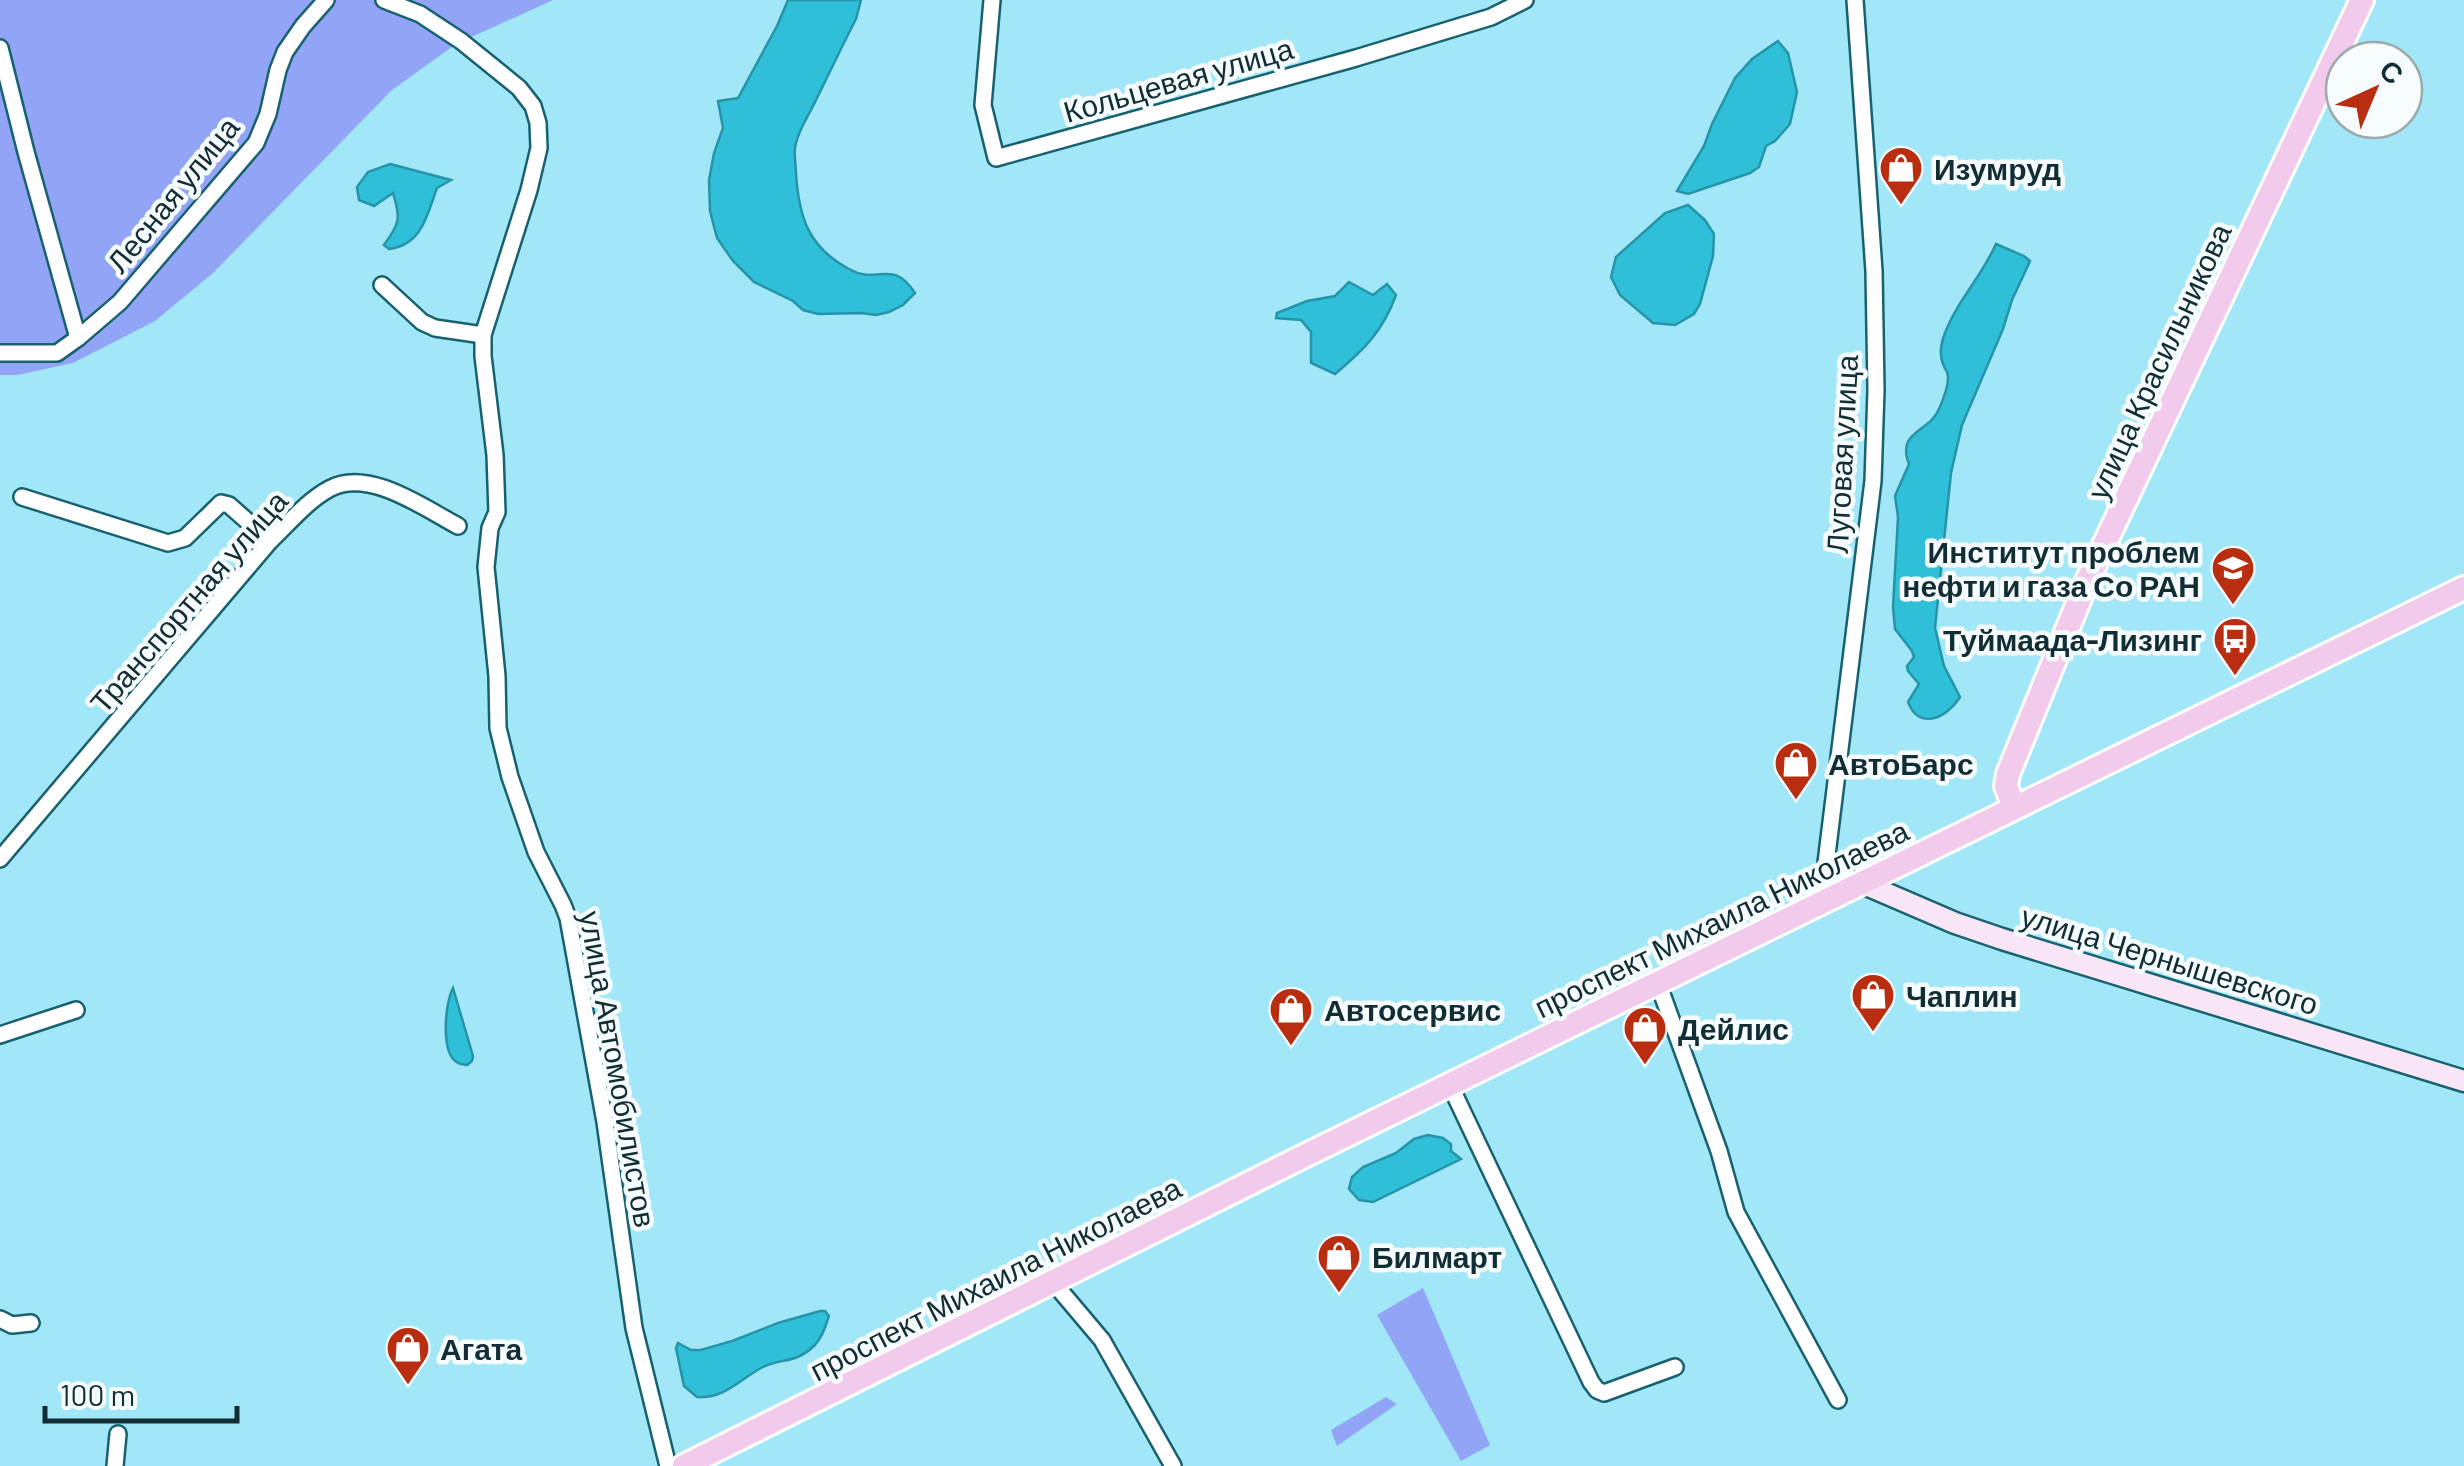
<svg xmlns="http://www.w3.org/2000/svg" width="2464" height="1466" font-family="Barlow,sans-serif">
<rect width="100%" height="100%" fill="#a2e7f7"/>
<g fill="#91a4f5">
<polygon points="0,0 553,0 456,44 392,90 213,273 155,321 73,363 17,375 0,375"/>
<polygon points="1423,1288 1490,1445 1461,1461 1377,1315"/>
<polygon points="1386,1397 1397,1404 1337,1446 1331,1430"/>
</g>
<g fill="#2fbfd9" stroke="#2694a8" stroke-width="2.5">
<path d="M788,0H861L856,19C842,46 829,74 815,102C809,115 799,129 796,143C793,152 796,164 796,174C799,217 808,247 849,269C879,286 891,257 915,293L903,305L889,312L876,315L861,313L818,314L803,310L793,301L754,282L733,261L717,238L710,211L709,180L714,153L723,128L718,101L738,98L777,26Z"/>
<polygon points="1778,41 1788,53 1797,92 1790,124 1775,141 1766,146 1759,167 1750,173 1688,194 1677,191 1704,146 1712,124 1735,78 1752,59"/>
<path d="M390,164L451,180L437,188C427,215 422,245 389,249L384,245C400,223 401,218 393,193L374,206L359,200L357,187L368,172Z"/>
<polygon points="1688,205 1705,220 1714,234 1713,256 1700,304 1694,314 1675,325 1653,323 1620,295 1611,277 1616,257 1665,213"/>
<path d="M1996,244L2024,256L2030,261L2012,300L2003,329L1962,425L1951,473L1935,628L1944,666L1960,697C1947,718 1919,731 1908,702L1919,684L1908,671L1907,666L1914,657L1912,651L1895,629L1893,607L1898,517L1895,496L1909,464C1896,431 1929,433 1939,409C1943,400 1948,388 1948,378C1948,370 1946,372 1943,364C1939,354 1941,343 1945,333C1957,301 1982,276 1996,244Z"/>
<path d="M1349,282L1373,295L1387,284L1396,295C1383,331 1364,350 1335,374L1311,363V332L1301,320L1276,318L1277,313L1307,301L1335,296Z"/>
<path d="M453,988L473,1056L472,1061L467,1065C464,1064 461,1065 458,1063C440,1054 445,1003 453,988Z"/>
<polygon points="1428,1135 1443,1138 1451,1144 1451,1151 1461,1159 1373,1202 1359,1200 1349,1189 1352,1177 1363,1167 1396,1153 1414,1139"/>
<path d="M820,1311H825L829,1316C825,1327 823,1336 815,1345C796,1364 781,1358 763,1367C740,1379 725,1399 697,1397L684,1386L676,1348L678,1343L691,1350H701L732,1341L778,1323Z"/>
</g>
<g fill="none" stroke-linecap="round" stroke-linejoin="round">
<defs>
<g id="minor">
<polyline points="384,0 420,14 461,41 519,88 533,106 538,123 539,148 529,190 483,335 483,356 495,455 497,512 490,528 486,567 497,676 498,728 510,777 536,852 563,905 568,918 605,1122 634,1328 668,1466"/>
<polyline points="992,0 983,105 996,158 1356,58 1491,17 1525,0"/>
<polyline points="1855,0 1874,271 1876,390 1873,481 1825,871 1862,883"/>
<polyline points="0,48 26,152 78,338"/>
<polyline points="382,285 422,322 435,328 483,335"/>
<polyline points="0,353 57,353 78,338 120,302 256,143 268,114 278,70 285,52 303,26 326,0"/>
<polyline points="22,497 168,543 185,538 221,503 229,505 270,541"/>
<path d="M0,859L270,541C289,523 307,501 329,489C368,467 424,508 458,526"/>
<polyline points="1658,983 1719,1151 1736,1212 1838,1400"/>
<polyline points="0,1035 76,1010"/>
<polyline points="1450,1085 1591,1382 1597,1390 1604,1393 1675,1367"/>
<polyline points="1053,1282 1102,1340 1173,1466"/>
<polyline points="0,1319 12,1325 31,1323"/>
<polyline points="115,1466 118,1434"/>
</g>
<polyline id="secondary" points="1862,883 1955,923 2002,939 2464,1081"/>
<g id="primary">
<polyline points="2014,808 2006,786 2008,774 2087,581 2362,0"/>
<polyline points="684,1466 1306,1155 2464,588"/>
</g>
</defs>
<use href="#minor" stroke="#186270" stroke-width="20"/>
<use href="#secondary" stroke="#186270" stroke-width="25"/>
<use href="#primary" stroke="#fff" stroke-width="28"/>
<use href="#minor" stroke="#fff" stroke-width="15"/>
<use href="#secondary" stroke="#f8e5f5" stroke-width="20"/>
<use href="#primary" stroke="#f2caeb" stroke-width="22"/>
</g>
<defs>
<symbol id="shop-pin" viewBox="-11 -11 22 30"><path d="M0 17L-7.5 6A9.5 9.5 0 1 1 7.5 6Z" fill="#b92e10" stroke="#f6fcfe"/><path d="M-5-2.5h2.3a2.7 3.5 0 0 1 5.4 0H5L5.5 6h-11ZM-1.5-2.5h3a1.5 2.3 0 0 0-3 0Z" fill="#fff"/></symbol>
<symbol id="university-pin" viewBox="-11 -11 22 30"><path d="M0 17L-7.5 6A9.5 9.5 0 1 1 7.5 6Z" fill="#b92e10" stroke="#f6fcfe"/><path d="M0-5L7-2L0 1L-7-2ZM-4 1L0 2.5L4 1V4Q0 6-4 4Z" fill="#fff"/></symbol>
<symbol id="bus-pin" viewBox="-11 -11 22 30"><path d="M0 17L-7.5 6A9.5 9.5 0 1 1 7.5 6Z" fill="#b92e10" stroke="#f6fcfe"/><path d="M-5-6H5V4H4V6H2V4H-2V6H-4V4H-5ZM-3.5-4V0h7V-4ZM-3.5 1.2v1.5H-2V1.2ZM2 1.2v1.5H3.5V1.2Z" fill="#fff"/></symbol>
</defs>
<g fill-rule="evenodd">
<use href="#shop-pin" x="1876" y="143" width="50" height="68"/>
<use href="#university-pin" x="2208" y="543" width="50" height="68"/>
<use href="#bus-pin" x="2210" y="614" width="50" height="68"/>
<use href="#shop-pin" x="1771" y="738" width="50" height="68"/>
<use href="#shop-pin" x="1848" y="970" width="50" height="68"/>
<use href="#shop-pin" x="1266" y="984" width="50" height="68"/>
<use href="#shop-pin" x="1620" y="1003" width="50" height="68"/>
<use href="#shop-pin" x="1314" y="1231" width="50" height="68"/>
<use href="#shop-pin" x="383" y="1323" width="50" height="68"/>
</g>
<g text-anchor="middle" dominant-baseline="central" stroke-width="9" stroke-linejoin="round" paint-order="stroke">
<g font-size="30" fill="#122e34" stroke="#f6fcfe">
<text transform="translate(1178 79) rotate(-16)">Кольцевая улица</text>
<text transform="translate(172 194) rotate(-51)">Лесная улица</text>
<text transform="translate(2158 361) rotate(-65)">улица Красильникова</text>
<text transform="translate(1841 454) rotate(-87)">Луговая улица</text>
<text transform="translate(188 601) rotate(-49)">Транспортная улица</text>
<text transform="translate(1721 918) rotate(-26)">проспект Михаила Николаева</text>
<text transform="translate(2170 959) rotate(17)">улица Чернышевского</text>
<text transform="translate(619 1069) rotate(80)">улица Автомобилистов</text>
<text transform="translate(995 1278) rotate(-27)">проспект Михаила Николаева</text>
</g>
<g font-size="30" font-weight="bold" fill="#122e34" stroke="#f6fcfe" text-anchor="start">
<text x="1934" y="168">Изумруд</text>
<text x="2200" y="551" text-anchor="end">Институт проблем<tspan x="2200" dy="34">нефти и газа Со РАН</tspan></text>
<text x="2202" y="639" text-anchor="end">Туймаада-Лизинг</text>
<text x="1828" y="763">АвтоБарс</text>
<text x="1906" y="995">Чаплин</text>
<text x="1324" y="1009">Автосервис</text>
<text x="1678" y="1028">Дейлис</text>
<text x="1372" y="1256">Билмарт</text>
<text x="440" y="1348">Агата</text>
</g>
</g>
<g transform="translate(2374 90) rotate(44)"><circle r="48" fill="#f6fcfe" stroke="#9baaad" stroke-width="2.5"/>
<path d="M0-8L18 38L0 25L-18 38Z" fill="#b92e10"/>
<text y="-15" font-size="28" font-weight="bold" text-anchor="middle" fill="#122e34">С</text>
</g>
<path d="M45 1406v15h192v-15" fill="none" stroke="#122e34" stroke-width="5"/>
<text x="60" y="1406" font-size="30" fill="#122e34" stroke="#f6fcfe" stroke-width="8" paint-order="stroke">100 m</text>
</svg>
